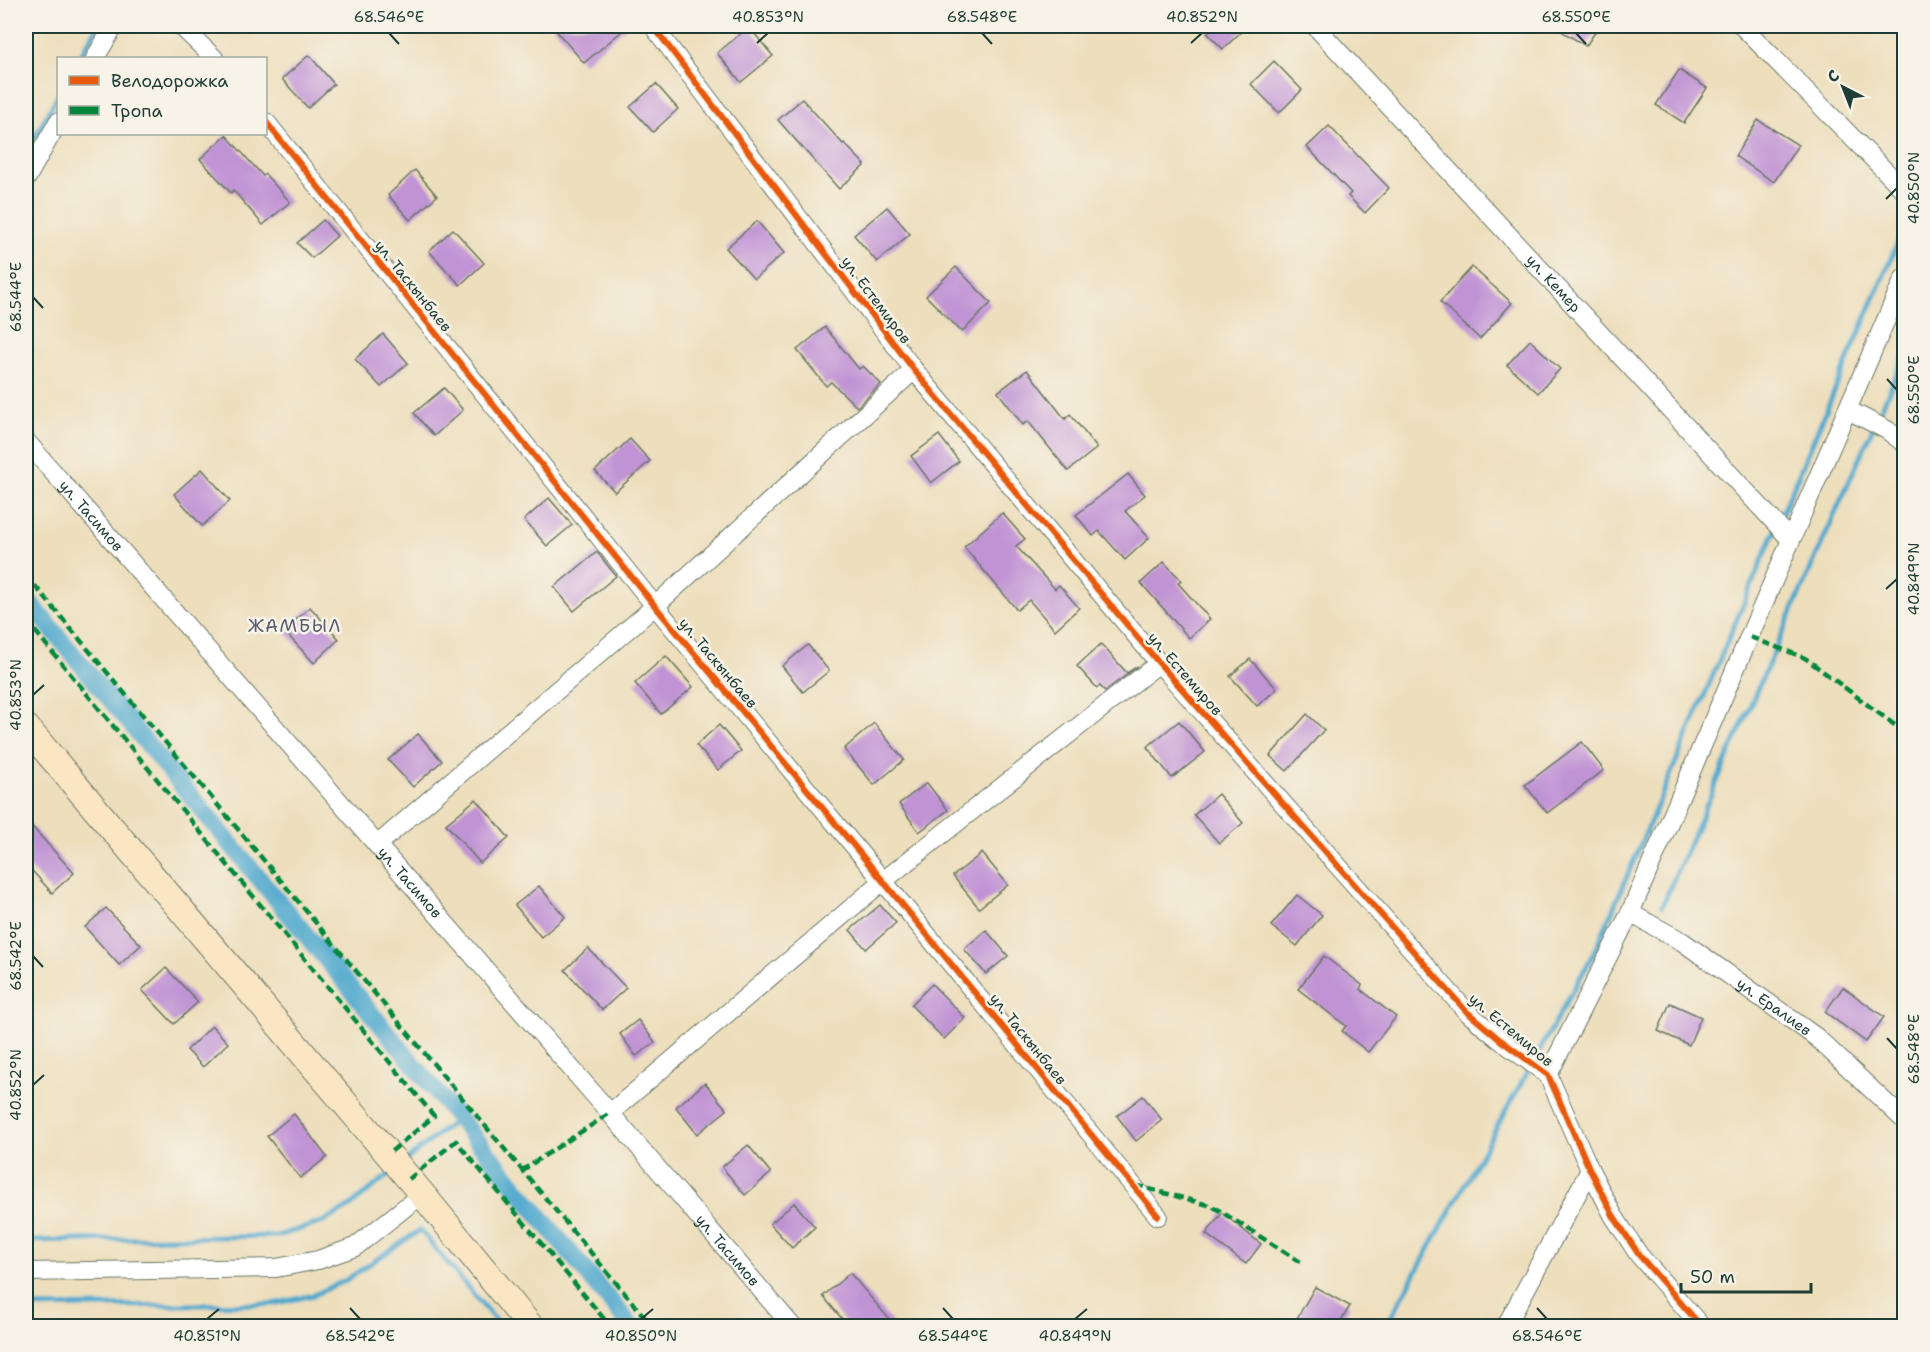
<svg xmlns="http://www.w3.org/2000/svg" width="1930" height="1352" font-family="'Shantell Sans',sans-serif">
<rect width="100%" height="100%" fill="#f7f3e8"/>
<filter id="ink" filterUnits="userSpaceOnUse"><feTurbulence type="fractalNoise" baseFrequency=".0167" numOctaves="2"/><feDisplacementMap in="SourceGraphic" scale="12" xChannelSelector="R" yChannelSelector="G"/><feConvolveMatrix kernelMatrix="1 2 1 2 8 2 1 2 1" color-interpolation-filters="sRGB"/></filter>
<filter id="wash" filterUnits="userSpaceOnUse"><feTurbulence type="fractalNoise" baseFrequency=".008" numOctaves="4" result="noise"/><feDisplacementMap in="SourceGraphic" scale="24" xChannelSelector="R" yChannelSelector="G"/><feGaussianBlur stdDeviation="1.35" result="paint"/><feColorMatrix in="noise" values="0 0 0 0 0 0 0 0 0 0 0 0 0 0 0 0 0 1.4 0 .05"/><feComposite in="paint" operator="in"/></filter>
<g filter="url(#wash)">
<rect width="100%" height="100%" fill="#eddebc"/>
<g fill="none" stroke-linecap="round" stroke-linejoin="round">
<g stroke="#4fa8cd" stroke-width="5">
<polyline points="79,58 98,26"/>
<polyline points="26,153 58,95"/>
<polyline points="1662,906 1904,357"/>
<polyline points="405,1161 457,1119"/>
<polyline points="26,1241 277,1236 323,1222 349,1207 393,1171"/>
<polyline points="26,1307 273,1304 314,1295 346,1280 420,1230 500,1326"/>
<polyline points="1386,1326 1596,949 1904,228"/>
</g>
<polyline stroke="#4fa8cd" stroke-width="18" points="26,598 631,1326"/>
</g>
<g id="blocks">
<g fill="#c093d4">
<polygon points="552,26 628,26 584,63"/>
<polygon points="1214,26 1247,26 1223,49 1207,33"/>
<polygon points="1553,26 1599,26 1586,46"/>
<polygon points="749,27 773,56 741,82 717,53"/>
<polygon points="309,55 334,84 308,108 282,79"/>
<polygon points="1274,61 1302,90 1279,113 1251,84"/>
<polygon points="1679,70 1707,88 1684,123 1656,105"/>
<polygon points="656,84 678,109 653,132 630,107"/>
<polygon points="802,99 843,144 844,143 865,165 839,189 778,120"/>
<polygon points="1758,120 1798,145 1774,182 1735,156"/>
<polygon points="1329,126 1389,188 1365,213 1348,196 1351,193 1307,147"/>
<polygon points="226,135 263,176 265,174 290,202 263,225 233,190 231,193 200,159"/>
<polygon points="415,170 437,196 410,220 388,195"/>
<polygon points="887,207 910,234 877,262 854,235"/>
<polygon points="323,220 337,236 312,258 297,243"/>
<polygon points="757,221 784,253 754,279 726,248"/>
<polygon points="453,229 484,263 460,285 429,251"/>
<polygon points="956,267 991,303 962,332 926,296"/>
<polygon points="1472,267 1512,303 1480,339 1440,302"/>
<polygon points="825,327 859,369 863,366 881,384 857,407 831,382 826,386 797,350"/>
<polygon points="383,334 408,363 381,387 355,359"/>
<polygon points="1530,340 1560,369 1538,393 1507,365"/>
<polygon points="1027,370 1065,419 1070,414 1097,448 1068,471 1028,421 1023,425 998,392"/>
<polygon points="444,388 463,410 434,436 414,413"/>
<polygon points="939,435 959,461 931,483 911,456"/>
<polygon points="630,439 650,461 615,492 595,471"/>
<polygon points="202,469 230,501 202,526 174,494"/>
<polygon points="1128,474 1145,495 1125,511 1149,538 1125,560 1099,531 1093,536 1076,515"/>
<polygon points="549,498 572,525 547,546 524,520"/>
<polygon points="1002,513 1025,539 1016,546 1055,589 1059,585 1079,608 1055,630 1029,600 1017,610 964,547"/>
<polygon points="597,552 616,576 574,611 554,587"/>
<polygon points="1164,562 1181,580 1178,583 1210,619 1189,638 1141,583"/>
<polygon points="310,607 339,639 314,663 284,631"/>
<polygon points="1101,644 1127,673 1138,666 1105,691 1100,686 1097,688 1077,666"/>
<polygon points="808,645 829,671 803,692 782,666"/>
<polygon points="666,656 693,687 661,714 635,683"/>
<polygon points="1250,659 1277,689 1257,706 1230,676"/>
<polygon points="1307,714 1324,730 1287,771 1270,756"/>
<polygon points="1179,721 1205,752 1172,778 1147,747"/>
<polygon points="874,723 904,760 874,785 844,749"/>
<polygon points="719,725 741,751 718,770 696,745"/>
<polygon points="418,734 442,761 413,787 388,760"/>
<polygon points="1582,742 1604,770 1547,813 1525,785"/>
<polygon points="927,783 948,810 919,832 899,804"/>
<polygon points="1218,794 1243,823 1219,843 1194,815"/>
<polygon points="476,799 509,838 480,863 446,824"/>
<polygon points="26,820 74,873 52,893 26,864"/>
<polygon points="982,853 1008,885 979,908 953,876"/>
<polygon points="539,886 565,917 541,937 515,905"/>
<polygon points="1297,895 1322,915 1297,946 1271,926"/>
<polygon points="880,905 896,923 866,949 850,930"/>
<polygon points="106,908 141,945 119,965 85,927"/>
<polygon points="986,930 1008,956 986,974 964,949"/>
<polygon points="588,948 626,988 602,1010 565,970"/>
<polygon points="1324,956 1362,985 1360,989 1396,1017 1368,1052 1342,1031 1346,1026 1298,989"/>
<polygon points="166,968 198,1002 174,1024 142,990"/>
<polygon points="932,984 965,1018 944,1039 911,1005"/>
<polygon points="1843,987 1884,1017 1866,1042 1825,1012"/>
<polygon points="1670,1003 1701,1017 1689,1045 1658,1031"/>
<polygon points="638,1020 655,1042 636,1056 620,1034"/>
<polygon points="212,1026 228,1043 203,1067 187,1050"/>
<polygon points="705,1083 727,1110 697,1134 676,1107"/>
<polygon points="1143,1096 1162,1120 1136,1141 1117,1116"/>
<polygon points="294,1114 327,1157 300,1178 267,1136"/>
<polygon points="748,1145 771,1173 745,1195 722,1167"/>
<polygon points="794,1203 815,1227 792,1248 770,1224"/>
<polygon points="1222,1213 1261,1244 1246,1264 1206,1234"/>
<polygon points="850,1273 895,1326 848,1326 823,1296"/>
<polygon points="1315,1287 1350,1306 1338,1326 1307,1326 1296,1320"/>
</g>
</g>
</g>
<g filter="url(#ink)">
<use href="#blocks" fill-opacity="0" stroke="#677564" stroke-width="1.5"/>
<g fill="none" stroke-linecap="round" stroke-linejoin="round">
<defs>
<g id="street">
<polyline points="181,26 214,58"/>
<polyline points="653,26 914,370 1159,663 1466,1011 1499,1039 1548,1075 1590,1170 1613,1215 1639,1255 1701,1326"/>
<path id="s1" d="M1315,26L1791,540"/>
<polyline points="1742,26 1904,190"/>
<polyline points="95,58 114,26"/>
<polyline points="266,122 655,606 883,881 1158,1216"/>
<polyline points="26,179 58,122"/>
<polyline points="1848,410 1887,430 1904,443"/>
<path id="s2" d="M26,441L610,1113L792,1326"/>
<polyline points="377,845 655,606 914,370"/>
<path id="s3" d="M1630,913L1683,942L1816,1037L1904,1120"/>
<polyline points="1548,1075 1630,913 1904,278"/>
<polyline points="610,1113 883,881 1159,663"/>
<polyline points="26,1272 276,1268 318,1260 355,1247 422,1194"/>
<polyline points="1506,1326 1590,1170"/>
</g>
<polyline id="secondary" points="26,727 422,1194 530,1326"/>
</defs>
<use href="#street" stroke="#677564" stroke-width="20"/>
<use href="#secondary" stroke="#677564" stroke-width="28"/>
<use href="#street" stroke="#fff" stroke-width="18"/>
<use href="#secondary" stroke="#fbe6c4" stroke-width="26"/>
<g stroke="#00873e" stroke-width="4.5" stroke-dasharray="9 4.5" stroke-linecap="butt">
<polyline points="26,575 652,1326"/>
<polyline points="26,620 434,1116 388,1154"/>
<polyline points="1750,637 1805,658 1904,732"/>
<polyline points="521,1171 610,1113"/>
<polyline points="409,1179 456,1141 610,1326"/>
<polyline points="1135,1185 1212,1206 1302,1263"/>
</g>
<defs>
<g id="cycleway">
<polyline points="653,26 914,370 1159,663 1466,1011 1499,1039 1548,1075 1590,1170 1613,1215 1639,1255 1701,1326"/>
<polyline points="266,122 655,606 883,881 1158,1216"/>
</g>
</defs>
<use href="#cycleway" stroke="#f7f3e8" stroke-width="10"/>
<use href="#cycleway" stroke="#e8590c" stroke-width="6"/>
</g>
</g>
<path fill="none" stroke="#1f3d34" stroke-width="2" d="M389,33L399,44M982,33L992,44M1576,33L1586,44M757,43L768,33M1191,43L1202,33M1886,199L1897,188M33,297L43,308M1887,379L1897,390M1886,589L1897,579M33,695L44,685M33,956L43,967M1887,1038L1897,1049M33,1085L44,1075M350,1308L360,1319M943,1308L953,1319M1537,1308L1547,1319M207,1319L219,1309M641,1319L653,1309M1075,1319L1087,1309"/>
<g text-anchor="middle" dominant-baseline="central" stroke-width="5" stroke-linejoin="round" paint-order="stroke">
<g font-size="15" fill="#1f3d34" stroke="#f7f3e8">
<text stroke="none"><textPath href="#s1" startOffset="351">ул. Кемер</textPath></text>
<text transform="translate(413 286) rotate(51)">ул. Таскынбаев</text>
<text transform="translate(876 300) rotate(53)">ул. Естемиров</text>
<text stroke="none"><textPath href="#s2" startOffset="99">ул. Тасимов</textPath></text>
<text transform="translate(718 663) rotate(50)">ул. Таскынбаев</text>
<text transform="translate(1185 674) rotate(49)">ул. Естемиров</text>
<text stroke="none"><textPath href="#s2" startOffset="585">ул. Тасимов</textPath></text>
<text stroke="none"><textPath href="#s3" startOffset="172">ул. Ералиев</textPath></text>
<text transform="translate(1511 1030) rotate(40)">ул. Естемиров</text>
<text transform="translate(1028 1039) rotate(51)">ул. Таскынбаев</text>
<text stroke="none"><textPath href="#s2" startOffset="1071">ул. Тасимов</textPath></text>
</g>
<g font-size="18" letter-spacing="1.5" fill="#575b6c" stroke="#f7f3e8">
<text x="295" y="626">ЖАМБЫЛ</text>
</g>
</g>
<rect width="1930" height="1352" fill="none" stroke="#f7f3e8" stroke-width="66"/>
<rect x="57" y="57" width="210" height="78" fill="#f7f3e8" stroke="#a1aaa0" stroke-width="1.5"/>
<rect x="69" y="76" width="30" height="9" fill="#e8590c" stroke="#a1aaa0" stroke-width="1.5"/>
<text x="111" y="87" font-size="18" fill="#1f3d34">Велодорожка</text>
<rect x="69" y="106" width="30" height="9" fill="#00873e" stroke="#a1aaa0" stroke-width="1.5"/>
<text x="111" y="117" font-size="18" fill="#1f3d34">Тропа</text>
<g transform="translate(1843 87) rotate(318)" stroke="#f7f3e8" stroke-width="4.5" paint-order="stroke">
<path d="M0-4.5L10 22L0 15L-10 22Z" fill="#1f3d34"/>
<text y="-9" font-size="16" font-weight="bold" text-anchor="middle" fill="#1f3d34">С</text>
</g>
<path d="M1681 1283v9h130v-9" fill="none" stroke="#1f3d34" stroke-width="3"/>
<text x="1690" y="1283" font-size="18" fill="#1f3d34" stroke="#f7f3e8" stroke-width="4.5" paint-order="stroke">50 m</text>
<rect x="33" y="33" width="1864" height="1286" fill="none" stroke="#1f3d34" stroke-width="2"/>
<g font-size="15" text-anchor="middle" fill="#1f3d34">
<text x="389" y="22">68.546°E</text>
<text x="768" y="22">40.853°N</text>
<text x="982" y="22">68.548°E</text>
<text x="1202" y="22">40.852°N</text>
<text x="1576" y="22">68.550°E</text>
<text transform="translate(1914 188) rotate(-90)" y="5">40.850°N</text>
<text transform="translate(16 297) rotate(-90)" y="5">68.544°E</text>
<text transform="translate(1914 390) rotate(-90)" y="5">68.550°E</text>
<text transform="translate(1914 579) rotate(-90)" y="5">40.849°N</text>
<text transform="translate(16 695) rotate(-90)" y="5">40.853°N</text>
<text transform="translate(16 956) rotate(-90)" y="5">68.542°E</text>
<text transform="translate(1914 1049) rotate(-90)" y="5">68.548°E</text>
<text transform="translate(16 1085) rotate(-90)" y="5">40.852°N</text>
<text x="207" y="1341">40.851°N</text>
<text x="360" y="1341">68.542°E</text>
<text x="641" y="1341">40.850°N</text>
<text x="953" y="1341">68.544°E</text>
<text x="1075" y="1341">40.849°N</text>
<text x="1547" y="1341">68.546°E</text>
</g>
</svg>
